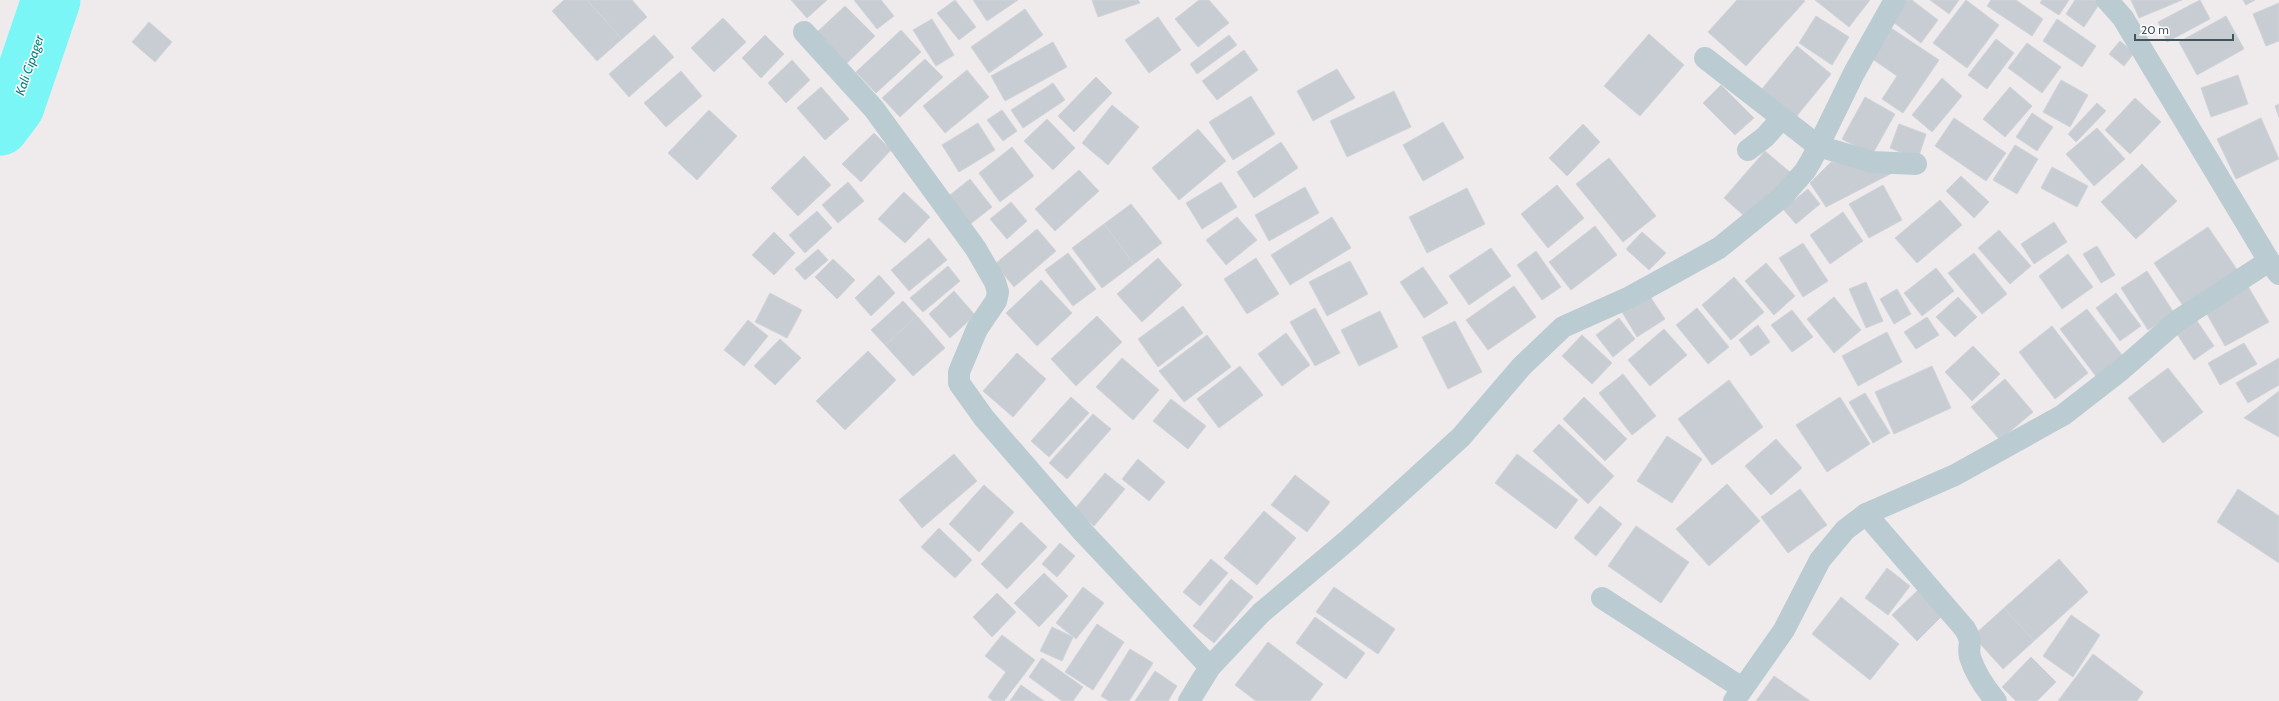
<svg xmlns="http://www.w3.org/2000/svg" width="2279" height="701" font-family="Cabin,sans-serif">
<rect width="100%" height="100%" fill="#efebec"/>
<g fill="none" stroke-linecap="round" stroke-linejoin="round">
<polyline stroke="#7af6f6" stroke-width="59" points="0,126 15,106 51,0"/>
</g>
<g fill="#c7cdd2" stroke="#cfd4d9">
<polygon points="564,0 587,0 622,39 597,61 552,11"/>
<polygon points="587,0 632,0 647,17 622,39"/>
<polygon points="791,0 827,0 807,18"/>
<polygon points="854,0 881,0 894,16 877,29"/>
<polygon points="955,0 976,27 959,40 937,13"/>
<polygon points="973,0 1018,0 987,21"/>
<polygon points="1092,0 1138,0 1140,3 1098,17"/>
<polygon points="1199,0 1209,0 1229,23 1198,47 1175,19"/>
<polygon points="1737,0 1803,0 1805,1 1746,66 1708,32"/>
<polygon points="1815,0 1870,0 1849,27"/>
<polygon points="1903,0 1912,0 1938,20 1921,43 1889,19"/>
<polygon points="1930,0 1959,0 1949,14"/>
<polygon points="1966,0 1999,25 1967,68 1933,43"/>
<polygon points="1991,0 2016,0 2043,19 2032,36 1987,6"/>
<polygon points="2042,0 2069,0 2059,15 2040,3"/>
<polygon points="2075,0 2095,0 2100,3 2084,27 2066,14"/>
<polygon points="2131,0 2182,0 2139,18"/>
<polygon points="2200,0 2210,19 2167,42 2158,22"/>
<polygon points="2243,0 2255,0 2246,5"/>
<polygon points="2279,3 2279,41 2266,46 2253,14"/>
<polygon points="845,6 875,36 844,66 814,35"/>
<polygon points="1025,9 1043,35 989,73 971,47"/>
<polygon points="1816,16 1849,37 1832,65 1799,43"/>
<polygon points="2226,16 2244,49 2197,75 2179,42"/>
<polygon points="1158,17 1181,50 1149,73 1125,40"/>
<polygon points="723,18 746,42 714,72 691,48"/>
<polygon points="932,19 954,55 936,66 913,30"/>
<polygon points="2057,19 2096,46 2082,67 2043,41"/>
<polygon points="149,22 172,42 155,62 132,42"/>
<polygon points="1891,28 1939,60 1903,113 1882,99 1897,76 1871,58"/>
<polygon points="901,30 921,52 876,93 856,72"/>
<polygon points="1649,34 1684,65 1640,116 1604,86"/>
<polygon points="654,35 674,57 629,97 609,74"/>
<polygon points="765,35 784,54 761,78 742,58"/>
<polygon points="1229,35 1237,45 1197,74 1190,64"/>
<polygon points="1996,39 2014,53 1987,89 1968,75"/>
<polygon points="2120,41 2134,53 2124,66 2109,54"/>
<polygon points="1053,42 1067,67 1005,101 991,76"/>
<polygon points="2027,43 2061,67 2042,93 2008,68"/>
<polygon points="1797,46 1831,74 1796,117 1762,89"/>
<polygon points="1244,50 1258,70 1217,100 1202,81"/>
<polygon points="925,59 943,77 900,117 882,98"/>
<polygon points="792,60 810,80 786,103 768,83"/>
<polygon points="1337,69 1355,98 1313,121 1297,91"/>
<polygon points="967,70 989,97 945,133 923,106"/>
<polygon points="681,71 702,96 666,127 644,103"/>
<polygon points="2238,75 2248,104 2211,117 2201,88"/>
<polygon points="1096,77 1112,93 1074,132 1058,116"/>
<polygon points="1942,78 1962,96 1932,132 1912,115"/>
<polygon points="2061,80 2088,95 2070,127 2043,112"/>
<polygon points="1053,83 1065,100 1023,128 1011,110"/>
<polygon points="1721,85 1754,118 1735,135 1703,103"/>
<polygon points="821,87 849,119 825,140 797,108"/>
<polygon points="2010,87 2032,106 2005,137 1983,119"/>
<polygon points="1394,91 1411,127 1347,157 1330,121"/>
<polygon points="1251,96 1275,134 1233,160 1209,122"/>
<polygon points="1865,97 1895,114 1872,155 1842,139"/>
<polygon points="2135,98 2161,122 2130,154 2105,130"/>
<polygon points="2097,103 2106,111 2076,142 2068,134"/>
<polygon points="2279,104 2279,117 2275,106"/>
<polygon points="1112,105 1139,127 1108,165 1082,143"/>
<polygon points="709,110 737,136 697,180 668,153"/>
<polygon points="1002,110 1017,131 1003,141 987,120"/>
<polygon points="2032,113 2053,127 2037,151 2016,137"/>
<polygon points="1954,118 2006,153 1986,181 1935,146"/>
<polygon points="2261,118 2279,159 2236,179 2217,139"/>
<polygon points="1047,119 1075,148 1053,170 1024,141"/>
<polygon points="1443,122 1464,158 1423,181 1403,145"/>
<polygon points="978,123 995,150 959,172 942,145"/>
<polygon points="1583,124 1600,142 1567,176 1549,158"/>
<polygon points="1899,124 1926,134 1918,159 1890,148"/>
<polygon points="2097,128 2125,159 2094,186 2066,154"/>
<polygon points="1198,129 1226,161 1179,200 1152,168"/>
<polygon points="874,133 891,150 861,182 842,164"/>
<polygon points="1281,142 1298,168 1254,198 1237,172"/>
<polygon points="2015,145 2038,159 2017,194 1993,180"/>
<polygon points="1012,147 1034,176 1000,202 979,173"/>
<polygon points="1765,151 1791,173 1749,220 1724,198"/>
<polygon points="804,156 831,185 798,216 771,188"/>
<polygon points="1609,158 1656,216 1623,242 1576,184"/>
<polygon points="1831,162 1896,171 1826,207 1810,183"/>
<polygon points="2142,164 2177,201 2136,239 2101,202"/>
<polygon points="2052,167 2088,186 2077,207 2041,188"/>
<polygon points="1079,170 1099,191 1055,231 1035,209"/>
<polygon points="1961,176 1989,202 1974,218 1946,191"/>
<polygon points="970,179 992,207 968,226 945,199"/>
<polygon points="848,182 864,201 838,223 822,205"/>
<polygon points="1221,182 1237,207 1202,229 1186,203"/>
<polygon points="1557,185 1584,218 1548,248 1521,214"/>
<polygon points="1883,185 1902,220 1869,238 1849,204"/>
<polygon points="1305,187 1319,213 1269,241 1255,215"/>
<polygon points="1467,188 1485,224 1427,253 1409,217"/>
<polygon points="1808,189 1820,204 1796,224 1783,209"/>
<polygon points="904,192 930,217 905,243 878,219"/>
<polygon points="1940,200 1962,225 1917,263 1895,238"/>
<polygon points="1011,202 1027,221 1007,239 990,219"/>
<polygon points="1131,204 1162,243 1134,264 1104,224"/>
<polygon points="817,211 832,228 805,253 789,235"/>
<polygon points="1843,212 1863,241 1830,264 1810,235"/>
<polygon points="1237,217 1257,240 1226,265 1206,240"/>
<polygon points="1332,217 1351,248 1290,285 1271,255"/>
<polygon points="2054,222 2067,242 2034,264 2021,244"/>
<polygon points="1104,224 1134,264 1102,288 1072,248"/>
<polygon points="1595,226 1617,255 1571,290 1549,262"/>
<polygon points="2208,227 2238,271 2184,307 2154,263"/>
<polygon points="1037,229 1056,251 1014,287 995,264"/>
<polygon points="1999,230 2031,266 2010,284 1978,248"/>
<polygon points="774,232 795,253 774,275 752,255"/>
<polygon points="1642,232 1666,253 1649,270 1626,249"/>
<polygon points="929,238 947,260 909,291 891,270"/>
<polygon points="1803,243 1828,281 1803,297 1779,258"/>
<polygon points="2097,246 2115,275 2101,283 2083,254"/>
<polygon points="1491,248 1511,276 1469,305 1449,276"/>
<polygon points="818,249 828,260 805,280 795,269"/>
<polygon points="1536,251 1561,287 1542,300 1517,265"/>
<polygon points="1068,253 1096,289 1073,306 1045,270"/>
<polygon points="1974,253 2007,294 1982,314 1948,273"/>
<polygon points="2068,254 2093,287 2062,309 2039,276"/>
<polygon points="1158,258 1182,285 1142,322 1117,294"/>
<polygon points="1256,258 1279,294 1247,314 1224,279"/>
<polygon points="833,259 855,280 837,299 815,277"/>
<polygon points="1350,261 1368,294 1327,316 1309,282"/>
<polygon points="1766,263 1795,296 1774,315 1745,281"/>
<polygon points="948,266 960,281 923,312 910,298"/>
<polygon points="1423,267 1448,303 1424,318 1400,282"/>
<polygon points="1936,268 1954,291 1922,316 1904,293"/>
<polygon points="2147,271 2174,313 2148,330 2121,288"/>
<polygon points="879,275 895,293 871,316 855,298"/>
<polygon points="1734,277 1764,312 1731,340 1702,305"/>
<polygon points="1041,280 1072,313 1037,346 1006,313"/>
<polygon points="1866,282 1883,321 1866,328 1849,289"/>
<polygon points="2246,283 2269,322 2225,346 2203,307"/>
<polygon points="1514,286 1536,317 1488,350 1466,320"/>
<polygon points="1897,289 1911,314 1894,324 1880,299"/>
<polygon points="954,291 975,315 950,338 929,314"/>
<polygon points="770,293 802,310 787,338 755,322"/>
<polygon points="2116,293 2141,326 2120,341 2096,308"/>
<polygon points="1649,295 1665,319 1637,337 1622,312"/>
<polygon points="1834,297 1861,330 1834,353 1807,319"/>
<polygon points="1958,297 1977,317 1955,337 1936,317"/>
<polygon points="903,301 917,316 885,345 871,330"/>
<polygon points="1183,306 1203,333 1158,367 1138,339"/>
<polygon points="1315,308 1340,353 1315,366 1290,322"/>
<polygon points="1697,308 1729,347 1708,364 1676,325"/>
<polygon points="2087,309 2125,359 2098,379 2060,329"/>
<polygon points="1792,310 1813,337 1792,352 1771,325"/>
<polygon points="1380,311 1398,347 1359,366 1341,330"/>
<polygon points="917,316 945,348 913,376 885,345"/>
<polygon points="1097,316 1122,342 1076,386 1051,359"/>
<polygon points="1927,317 1939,335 1916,349 1904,332"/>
<polygon points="1619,318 1635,339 1613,357 1596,335"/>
<polygon points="2195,318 2214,346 2194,360 2175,331"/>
<polygon points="748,320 768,336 744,366 724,350"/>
<polygon points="1455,321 1482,372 1448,389 1422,337"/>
<polygon points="1758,325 1770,342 1751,356 1739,340"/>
<polygon points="2052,326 2088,373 2055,399 2019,352"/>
<polygon points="1664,329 1687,355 1650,386 1628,360"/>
<polygon points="1887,332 1902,362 1858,386 1842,356"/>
<polygon points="1286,333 1310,365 1282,386 1258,354"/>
<polygon points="1207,335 1231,367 1184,402 1159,371"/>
<polygon points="1582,335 1612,363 1592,384 1562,356"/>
<polygon points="780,339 801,358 775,385 754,366"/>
<polygon points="2244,343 2257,364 2220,385 2208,363"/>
<polygon points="1973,346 2000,374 1972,401 1945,372"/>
<polygon points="868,351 896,380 845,430 816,401"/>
<polygon points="1017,353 1046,379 1013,417 983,391"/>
<polygon points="1122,358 1159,390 1133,420 1096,387"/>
<polygon points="2279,358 2279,385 2248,403 2236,383"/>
<polygon points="1240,366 1263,395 1219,428 1197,399"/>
<polygon points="1932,366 1951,408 1894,434 1875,392"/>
<polygon points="2168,368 2203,412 2163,443 2128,398"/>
<polygon points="1623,374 1656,416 1632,435 1599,393"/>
<polygon points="2005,379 2033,412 2000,440 1971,407"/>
<polygon points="1729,380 1763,427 1712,465 1678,419"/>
<polygon points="2279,391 2279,437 2244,418"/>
<polygon points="1865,393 1890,433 1873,443 1849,402"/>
<polygon points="1071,397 1089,413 1049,457 1031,441"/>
<polygon points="1584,397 1627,439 1605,461 1563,419"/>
<polygon points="1840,397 1870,444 1827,472 1796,425"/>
<polygon points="1171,399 1206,426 1188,449 1153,421"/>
<polygon points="1093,414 1111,429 1067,479 1049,463"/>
<polygon points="1559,424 1614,476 1588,504 1533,451"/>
<polygon points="1667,436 1702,459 1672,503 1637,481"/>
<polygon points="1776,439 1802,468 1771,495 1745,466"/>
<polygon points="954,454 977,481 922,528 899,500"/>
<polygon points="1517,454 1578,500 1556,529 1495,483"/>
<polygon points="1138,459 1165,482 1149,501 1122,479"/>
<polygon points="1105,473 1125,489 1094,526 1074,510"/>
<polygon points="1295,475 1330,502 1307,532 1271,505"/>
<polygon points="1727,484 1760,521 1709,566 1676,529"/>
<polygon points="984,485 1014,512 979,552 949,524"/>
<polygon points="1800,489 1827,525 1788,553 1761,517"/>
<polygon points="2238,489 2279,516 2279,563 2217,522"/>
<polygon points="1600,506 1622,524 1596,556 1574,538"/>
<polygon points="1264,511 1296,538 1257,585 1224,558"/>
<polygon points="1021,522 1047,547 1007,589 981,564"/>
<polygon points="1636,526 1689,562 1661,603 1608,566"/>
<polygon points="939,528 972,560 955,578 921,547"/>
<polygon points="1060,543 1075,556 1057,577 1042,564"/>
<polygon points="1211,559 1228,573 1200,606 1183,592"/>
<polygon points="2059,559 2088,592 2034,641 2004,608"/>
<polygon points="1887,568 1910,586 1888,615 1865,598"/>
<polygon points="1044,573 1068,596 1039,627 1014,603"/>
<polygon points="1231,579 1253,597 1214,643 1193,626"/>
<polygon points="1083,587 1104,603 1076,639 1056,623"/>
<polygon points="1334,587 1395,629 1378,654 1316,612"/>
<polygon points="1919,589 1943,615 1917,641 1892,615"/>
<polygon points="997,593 1016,612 992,637 973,617"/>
<polygon points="1841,597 1899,644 1870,680 1812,634"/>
<polygon points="2004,608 2034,641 2003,669 1973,636"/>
<polygon points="2071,615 2100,635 2073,677 2043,656"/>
<polygon points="1315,617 1365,653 1346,679 1296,643"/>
<polygon points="1097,624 1124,642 1093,690 1065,672"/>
<polygon points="1052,627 1073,637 1062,661 1040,651"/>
<polygon points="1002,635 1035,660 1004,701 993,701 988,697 1006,672 985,656"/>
<polygon points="1268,642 1323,684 1310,701 1256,701 1235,685"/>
<polygon points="1130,649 1153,663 1129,701 1109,701 1101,696"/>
<polygon points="2093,654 2143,692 2137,701 2058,701"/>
<polygon points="2031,657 2056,682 2037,701 2016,701 2002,687"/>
<polygon points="1042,658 1083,687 1073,701 1062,701 1029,677"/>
<polygon points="1155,671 1177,686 1168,701 1135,701"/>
<polygon points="1774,676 1810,701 1756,701"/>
<polygon points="1021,685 1044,701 1010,701"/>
</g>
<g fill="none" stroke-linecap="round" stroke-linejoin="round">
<g stroke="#bacbd1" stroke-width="22">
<polyline points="2107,0 2123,18 2269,261 2279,274"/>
<polyline points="804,32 874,109 976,249 995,282 998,292 996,301 977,329 959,372 959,383 984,418 1083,532 1210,667"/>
<polyline points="1705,58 1818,146 1872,162 1916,164"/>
<polyline points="1748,150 1765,137 1782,118"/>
<path d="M1866,514L1965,629C1974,645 1967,644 1970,657C1975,673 1985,688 1996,701"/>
<polyline points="1602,598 1742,688"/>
<polyline points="1189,701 1210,667 1261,613 1349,539 1461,437 1522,366 1563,327 1630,297 1719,248 1782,197 1805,171 1812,159 1854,73 1895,0"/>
<polyline points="1734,701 1784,630 1820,560 1845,530 1866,514 1955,475 2063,415 2121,370 2177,321 2269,261"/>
</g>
</g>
<g text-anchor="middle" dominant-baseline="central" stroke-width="3" stroke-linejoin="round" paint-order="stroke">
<g font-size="13" font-style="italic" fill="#058081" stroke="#fff">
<text transform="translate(29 65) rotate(-71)">Kali Cipager</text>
</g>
</g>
<path d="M2135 34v6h98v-6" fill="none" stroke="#42555b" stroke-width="2"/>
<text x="2141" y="34" font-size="12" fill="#42555b" stroke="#ffffff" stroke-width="3" paint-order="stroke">20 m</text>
</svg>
